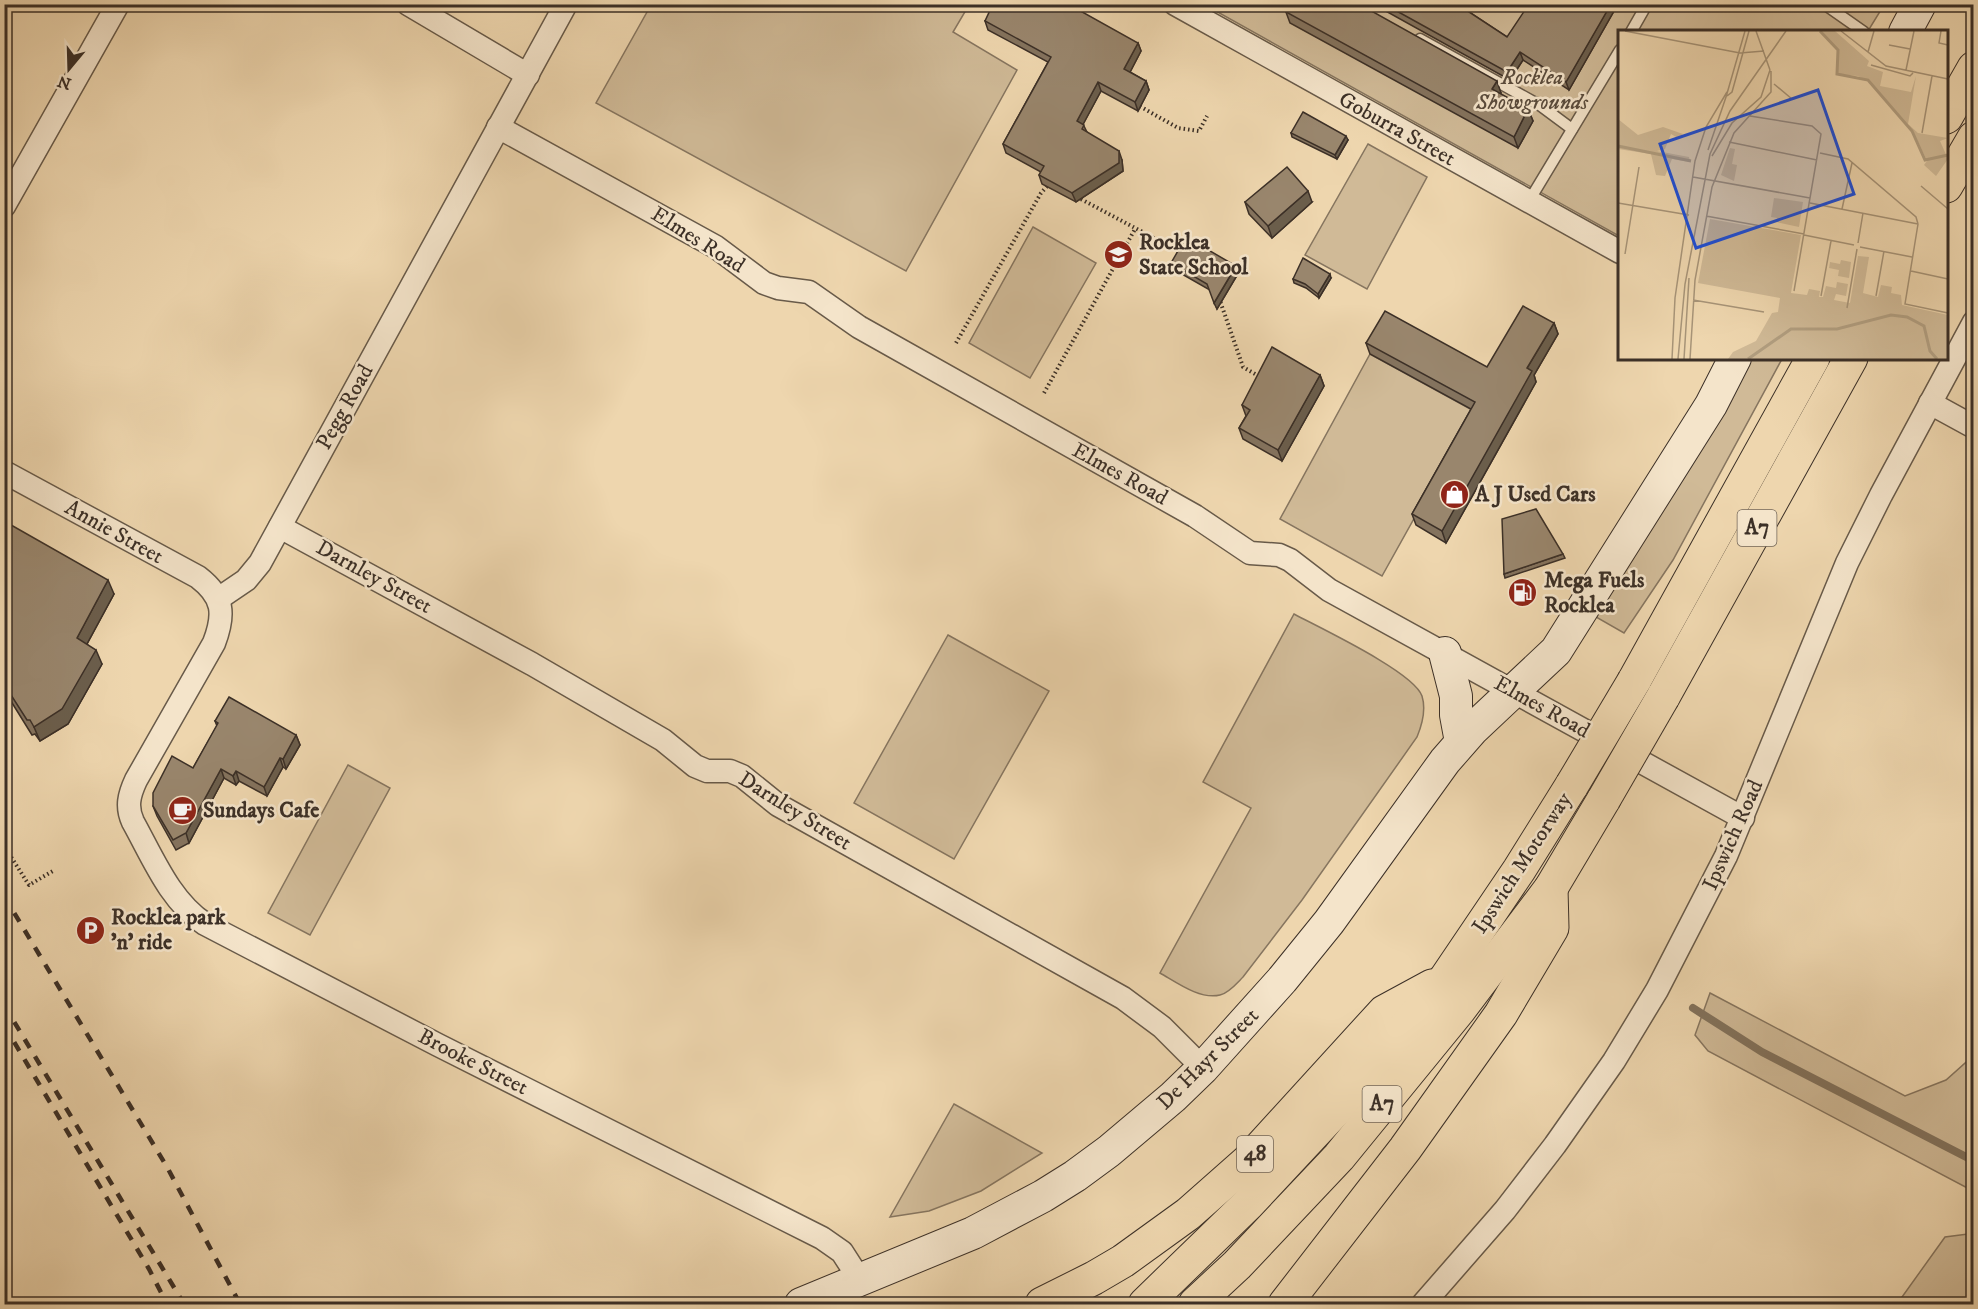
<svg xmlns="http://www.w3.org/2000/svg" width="1978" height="1309" font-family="'IM FELL DW Pica',serif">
<rect width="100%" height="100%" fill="#eed6ae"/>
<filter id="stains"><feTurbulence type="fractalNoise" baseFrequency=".00333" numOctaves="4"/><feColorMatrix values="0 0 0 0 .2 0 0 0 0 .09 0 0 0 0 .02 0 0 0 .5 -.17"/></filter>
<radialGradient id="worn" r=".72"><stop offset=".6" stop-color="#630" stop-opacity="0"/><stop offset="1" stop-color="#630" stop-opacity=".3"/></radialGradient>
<g fill="#d0ba97" stroke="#86755f" stroke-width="1.5">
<polygon points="651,5 969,5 953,32 1017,70 906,271 596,103"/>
<polygon points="1205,5 1884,5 1868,31 1620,32 1619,236"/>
<polygon points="1368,144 1427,177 1367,289 1305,255"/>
<polygon points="1033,227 1096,263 1030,378 969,343"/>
<polygon points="1370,354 1474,411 1382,576 1280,519"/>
<polygon points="1751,359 1782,359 1673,560 1624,633 1596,617"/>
<path d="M1294,614C1320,628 1414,672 1422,696C1426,709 1422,725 1417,737L1302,900L1243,977C1237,983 1229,993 1220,995C1200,1000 1176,982 1160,973L1251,808L1203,782Z"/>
<polygon points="948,635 1049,691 954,859 854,803"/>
<polygon points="348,765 390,788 310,935 268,913"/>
<polygon points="1710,993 1905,1096 1946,1080 1973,1056 1973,1191 1708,1051 1695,1035"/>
<polygon points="954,1104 1042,1153 981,1191 929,1211 890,1217"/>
<polygon points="1968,1234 1973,1236 1973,1304 1897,1304 1945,1237"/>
</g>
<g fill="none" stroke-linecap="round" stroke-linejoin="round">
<polyline stroke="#82725c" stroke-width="8" points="1693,1008 1762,1052 1974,1161"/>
<defs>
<g id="lane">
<polyline points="1824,4 1864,32"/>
<polyline points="1631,32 1647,4"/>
<polyline points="1420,39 1541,106 1572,129"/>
<polyline points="1529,201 1620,50"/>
</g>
<g id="street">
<polyline points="408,4 528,75"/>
<polyline points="1175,4 1620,252"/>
<polyline points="498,127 716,247 764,283 778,288 809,292 859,327 1195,516 1250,553 1279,555 1290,560 1329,590 1743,818"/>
<polyline points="4,206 118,4"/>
<polyline points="1930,403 1974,427"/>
<path d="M4,472L198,577C224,597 225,614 214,643L136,780C129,795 126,807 133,822C153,858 170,901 205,924L438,1045L822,1238L842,1252L860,1280"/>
<polyline points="280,527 532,664 663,740 695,766 707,771 730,771 742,776 778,805 1123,998 1162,1027 1203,1068"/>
<polyline points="218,599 246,580 260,563 566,4"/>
<polyline points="1423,1304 1505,1210 1555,1145 1614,1061 1657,990 1726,856 1847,563 1881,495 1974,322"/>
</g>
<g id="secondary">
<polyline points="1905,32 1920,4"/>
<polyline points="1445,653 1456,696 1456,715 1461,742"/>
<polyline points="801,1304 973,1233 1043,1196 1075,1176 1109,1151 1173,1097 1203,1068 1282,980 1329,922 1445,761 1473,729 1556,651 1711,405 1735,358"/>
</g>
<g id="highway">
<polyline points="1946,117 1974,68"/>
<polyline points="1946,186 1974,138"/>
<polyline points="1634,681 1813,358"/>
<polyline points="1663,697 1851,358"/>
<polyline points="1042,1304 1094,1278 1123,1261 1188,1214 1248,1161 1384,1012 1432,986"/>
<polyline points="1145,1304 1247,1205 1345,1100 1446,978 1519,870 1572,785"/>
<polyline points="1195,1304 1237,1265 1339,1157 1459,1010 1551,888 1604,799"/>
<polyline points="1285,1304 1405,1149 1501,1014 1552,928 1551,888"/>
</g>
</defs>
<use href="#lane" stroke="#685a49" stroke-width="13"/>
<use href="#street" stroke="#685a49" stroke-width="25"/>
<use href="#secondary" stroke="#3c3027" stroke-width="34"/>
<use href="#highway" stroke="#3c3027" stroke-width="35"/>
<g stroke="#3c3027" stroke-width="4" stroke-dasharray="1.5 3" stroke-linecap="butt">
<polyline points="1136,104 1178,128 1199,131 1207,116"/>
<polyline points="1077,197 1182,253"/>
<polyline points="1219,298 1243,367 1262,378"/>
<polyline points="956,343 1041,193 1049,184"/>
<polyline points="1044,393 1135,229"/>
<polyline points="4,846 29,885 53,871"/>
</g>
<use href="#lane" stroke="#f4e4ca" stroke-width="10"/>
<use href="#street" stroke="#f4e4ca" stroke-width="22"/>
<use href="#secondary" stroke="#f4e4ca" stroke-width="32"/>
<use href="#highway" stroke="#eed6ae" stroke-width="33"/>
<g stroke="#3c3027" stroke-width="4.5" stroke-dasharray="10 10" stroke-linecap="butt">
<polyline points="4,896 167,1167 240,1304"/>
<polyline points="4,1005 184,1304"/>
<polyline points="4,1025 149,1269 167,1304"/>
</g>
<defs>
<g id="highway-bridge">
<polyline points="1572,785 1634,681"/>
<polyline points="1604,799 1663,697"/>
</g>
</defs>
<use href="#highway-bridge" stroke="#3c3027" stroke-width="35" stroke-linecap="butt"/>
<use href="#highway-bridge" stroke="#eed6ae" stroke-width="33"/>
</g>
<g fill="#84735e" stroke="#3c3027" stroke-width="1.5">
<polygon points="1373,4 1457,4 1507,37 1618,4 1569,90 1523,60 1510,80"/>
<polygon points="1338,5 1501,93 1500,94 1528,109 1533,121 1518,148 1290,23 1286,12"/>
<polygon points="985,21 1138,43 1141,51 1130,72 1146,81 1149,90 1138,111 1101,91 1083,124 1087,132 1122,160 1123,171 1076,202 1042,184 1039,175 1041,172 1006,153 1003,144 1048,62 988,30"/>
<polygon points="1291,133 1348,140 1337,159 1292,137"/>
<polygon points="1245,202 1312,202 1272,238 1249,214"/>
<polygon points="1171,263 1239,272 1217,309 1210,290 1173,269"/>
<polygon points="1331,278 1319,298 1306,288 1294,283 1293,279"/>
<polygon points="1554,323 1558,334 1534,375 1536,382 1446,543 1416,525 1412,514 1471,409 1370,354 1366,343 1487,367"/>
<polygon points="1320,375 1324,386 1282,461 1243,439 1239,428 1246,416 1242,405"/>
<polygon points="4,521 114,594 87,644 102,664 68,724 40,741 35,734 32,735 4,690"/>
<polygon points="1563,554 1565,558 1505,578 1504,574"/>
<polygon points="215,721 296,735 300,745 286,769 283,767 267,796 239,781 236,785 224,778 189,843 176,850 157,816 153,806 193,768 217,726"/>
</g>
<g fill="#6b5e4c" stroke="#3c3027" stroke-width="1.5">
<polygon points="1611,4 1618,4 1569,90 1566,82"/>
<polygon points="1138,43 1141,51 1127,78 1124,69"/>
<polygon points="1520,52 1523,60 1510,80 1507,72"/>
<polygon points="1146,81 1149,90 1138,111 1135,102"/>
<polygon points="1497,81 1501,93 1496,101 1492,89"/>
<polygon points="1098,82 1101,91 1080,130 1077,121"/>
<polygon points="1528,109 1533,121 1518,148 1514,137"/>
<polygon points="1346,136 1348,140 1337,159 1335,155"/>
<polygon points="1119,151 1122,160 1123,171 1076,202 1072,193"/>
<polygon points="1308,191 1312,202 1272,238 1268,226"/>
<polygon points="1236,266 1239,272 1217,309 1214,303"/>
<polygon points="1330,274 1331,278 1319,298 1318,294"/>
<polygon points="1554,323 1558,334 1534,375 1536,382 1446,543 1442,531 1527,368"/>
<polygon points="1320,375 1324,386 1282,461 1278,450"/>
<polygon points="108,580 114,594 82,653 77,638"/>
<polygon points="96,650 102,664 68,724 40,741 34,727"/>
<polygon points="296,735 300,745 286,769 283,759"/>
<polygon points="280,758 283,767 267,796 264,787"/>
<polygon points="221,769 224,778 189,843 186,833"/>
<polygon points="236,771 239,781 236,785 233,776"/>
</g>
<g fill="#99866d" stroke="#3c3027" stroke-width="1.5">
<polygon points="993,4 1068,4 1138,43 1124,69 1146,81 1135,102 1098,82 1077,121 1084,125 1082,129 1119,151 1119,163 1072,193 1039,175 1044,166 1003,144 1051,57 985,21"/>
<polygon points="1290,4 1338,5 1359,4 1497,81 1492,89 1528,109 1514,137 1286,12"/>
<polygon points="1384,4 1457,4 1507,37 1529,4 1611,4 1566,82 1520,52 1507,72"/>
<polygon points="1303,112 1346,136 1335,155 1291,133"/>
<polygon points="1287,167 1308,191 1268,226 1245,202"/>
<polygon points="1186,237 1236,266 1214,303 1207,284 1171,263"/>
<polygon points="1303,258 1330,274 1318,294 1305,284 1293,279"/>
<polygon points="1523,306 1554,323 1527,368 1532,371 1442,531 1412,514 1475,402 1366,343 1385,311 1487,367"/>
<polygon points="1272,347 1320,375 1278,450 1239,428 1250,410 1242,405"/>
<polygon points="1536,509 1563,554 1504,574 1502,519"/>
<polygon points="4,521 108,580 77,638 96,650 62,709 34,727 30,720 27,720 4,684"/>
<polygon points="229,697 296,735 283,759 280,758 264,787 236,771 233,776 221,769 186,833 173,840 153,806 153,793 172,756 193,768 218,723 215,721"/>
</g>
<defs>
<symbol id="school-disc" viewBox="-11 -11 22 22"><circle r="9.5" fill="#8f2418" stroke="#f4e4ca"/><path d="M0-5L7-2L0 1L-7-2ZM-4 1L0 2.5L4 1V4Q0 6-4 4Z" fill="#fff"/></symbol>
<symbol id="shop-disc" viewBox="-11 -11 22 22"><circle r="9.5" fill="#8f2418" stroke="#f4e4ca"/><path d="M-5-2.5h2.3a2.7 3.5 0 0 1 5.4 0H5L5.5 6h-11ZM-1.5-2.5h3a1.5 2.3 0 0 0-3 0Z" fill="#fff"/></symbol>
<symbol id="fuel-disc" viewBox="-11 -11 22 22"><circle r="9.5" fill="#8f2418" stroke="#f4e4ca"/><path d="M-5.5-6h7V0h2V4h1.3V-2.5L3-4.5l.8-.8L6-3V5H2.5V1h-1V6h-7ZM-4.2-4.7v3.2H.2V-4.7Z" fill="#fff"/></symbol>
<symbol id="cafe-disc" viewBox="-11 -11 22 22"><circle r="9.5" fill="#8f2418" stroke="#f4e4ca"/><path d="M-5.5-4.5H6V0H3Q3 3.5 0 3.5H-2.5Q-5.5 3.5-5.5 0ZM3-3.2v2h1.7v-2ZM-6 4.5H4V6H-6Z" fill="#fff"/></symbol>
<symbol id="parking-disc" viewBox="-11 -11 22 22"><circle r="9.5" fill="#8f2418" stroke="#f4e4ca"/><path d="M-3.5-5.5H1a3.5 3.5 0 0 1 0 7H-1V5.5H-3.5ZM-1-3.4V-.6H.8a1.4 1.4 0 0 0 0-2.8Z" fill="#fff"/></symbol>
</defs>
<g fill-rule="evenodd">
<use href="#school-disc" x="1102" y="238" width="33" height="33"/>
<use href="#shop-disc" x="1438" y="478" width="33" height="33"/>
<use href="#fuel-disc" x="1506" y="576" width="33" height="33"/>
<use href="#cafe-disc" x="166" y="794" width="33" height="33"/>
<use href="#parking-disc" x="74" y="914" width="33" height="33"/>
</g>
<g text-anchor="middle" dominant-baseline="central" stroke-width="5" stroke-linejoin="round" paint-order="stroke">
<g fill="#f4e4ca" stroke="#736658" stroke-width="1.5">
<rect x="1737.5" y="510" width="39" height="36" rx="4.5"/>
<rect x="1362.5" y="1086" width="39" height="36" rx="4.5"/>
<rect x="1237" y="1136" width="36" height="36" rx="4.5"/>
</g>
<g font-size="21" font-weight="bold" fill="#3c3027">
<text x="1757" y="528">A7</text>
<text x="1382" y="1104">A7</text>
<text x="1255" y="1154">48</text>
</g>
<g font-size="22" font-style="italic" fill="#5a4c3d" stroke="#f4e4ca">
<text x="1532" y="77">Rocklea<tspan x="1532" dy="25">Showgrounds</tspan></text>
</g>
<g font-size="22" fill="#3c3027" stroke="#f4e4ca">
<text transform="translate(1397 129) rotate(29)">Goburra Street</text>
<text transform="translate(698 240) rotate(32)">Elmes Road</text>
<text transform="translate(345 407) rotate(-61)">Pegg Road</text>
<text transform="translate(1120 474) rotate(29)">Elmes Road</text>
<text transform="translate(114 532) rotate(29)">Annie Street</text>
<text transform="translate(374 577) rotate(29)">Darnley Street</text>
<text transform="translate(1542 707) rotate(29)">Elmes Road</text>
<text transform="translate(795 811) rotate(32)">Darnley Street</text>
<text transform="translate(1733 835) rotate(-66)">Ipswich Road</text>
<text transform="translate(1522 863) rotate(-57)">Ipswich Motorway</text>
<text transform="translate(1208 1059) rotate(-45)">De Hayr Street</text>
<text transform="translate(473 1062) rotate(27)">Brooke Street</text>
</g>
<g font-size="22" font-weight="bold" fill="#3c3027" stroke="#f4e4ca" text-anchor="start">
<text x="1139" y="242">Rocklea<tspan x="1139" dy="25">State School</tspan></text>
<text x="1475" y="494">A J Used Cars</text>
<text x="1544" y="580">Mega Fuels<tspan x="1544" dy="25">Rocklea</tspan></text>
<text x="203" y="810">Sundays Cafe</text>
<text x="111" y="917">Rocklea park<tspan x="111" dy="25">'n' ride</tspan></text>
</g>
</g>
<g transform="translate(1618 30)">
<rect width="330" height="330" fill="#eed6ae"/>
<path d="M202,1H217L251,31L249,36L265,42L262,56L293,62L298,46L290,94L300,103L330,108L322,111L330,129L318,146L306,135L309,131L295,101L253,53L240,46L219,44L220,20ZM0,89L20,105L45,97L65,104L60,108L53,104L47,119L39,121L71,127L72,132L54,129L47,146L38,145L33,124L0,119ZM112,118L117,119L114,134L119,135L116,151L103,145ZM156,168L185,172L181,197L158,192L159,188L153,187ZM92,189L183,205L173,263L189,265L191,259L202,261L201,267H205L208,256L218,258L219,252L230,254L228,266L218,264L216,270L232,273L240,226L251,227L245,263L260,267L263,255L274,257L273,263L283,265L284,275L330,285V329H110L115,322L138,311L154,283L160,282L162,268L80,253ZM223,230L233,232L231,248L220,246L221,240L211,238L212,232L222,234Z" fill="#d0ba97"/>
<path fill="none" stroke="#b19e80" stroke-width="3" d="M202,1L220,20L219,44L250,50L294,101L307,130L330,125M0,116L73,131M130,329L173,299H219L273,285L289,287L306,296L312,321L319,329"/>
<path fill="none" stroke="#a79478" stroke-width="1.5" d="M7,1L122,23L146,21M138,1L152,40M223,1L268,36L330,49M323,1L321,13L330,15M271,15L292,19M250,22L256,1M253,35L292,46L295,43M288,40L296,1M156,54L174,69M109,66L114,62L131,1M108,67L127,1M132,86L194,96L203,104L176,261M304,103L314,46M111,112L199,130M90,120L108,67M202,123L230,129L298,187L300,194M94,126L114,93L143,67L152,40M75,147L192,168M303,156L330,179M0,173L71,185M192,173L300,194M224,179L234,133M88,186L186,204M300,194L287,274L330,283M186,205L236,215M240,213L245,183M242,217L294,227M7,224L21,137M293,241L330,249M203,266L213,211M258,266L266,221M75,270L146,282M229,278L239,219M54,329L57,268L77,131L88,97L109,62M60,329L67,254L92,124L112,81L168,1M66,329L71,248M72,329L77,250L94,157L116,103L153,62V41"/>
<path fill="#1d4ed8" fill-opacity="0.15" stroke="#1d4ed8" stroke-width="3" d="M200,60L236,164L78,218L42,114Z"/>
<rect width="330" height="330" fill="none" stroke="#3c3027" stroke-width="3"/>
</g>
<rect width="1978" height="1309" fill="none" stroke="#eed6ae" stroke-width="24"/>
<rect x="6" y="6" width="1966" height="1297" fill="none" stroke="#3c3027" stroke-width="3"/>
<rect x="12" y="12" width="1954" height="1285" fill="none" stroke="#3c3027" stroke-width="1.5"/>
<g transform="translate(69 69) rotate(199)" stroke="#f4e4ca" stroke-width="4.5" paint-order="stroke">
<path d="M0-4.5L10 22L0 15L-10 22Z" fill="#3c3027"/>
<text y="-9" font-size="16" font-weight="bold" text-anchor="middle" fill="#3c3027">N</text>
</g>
<rect width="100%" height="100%" filter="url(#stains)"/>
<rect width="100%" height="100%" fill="url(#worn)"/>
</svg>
